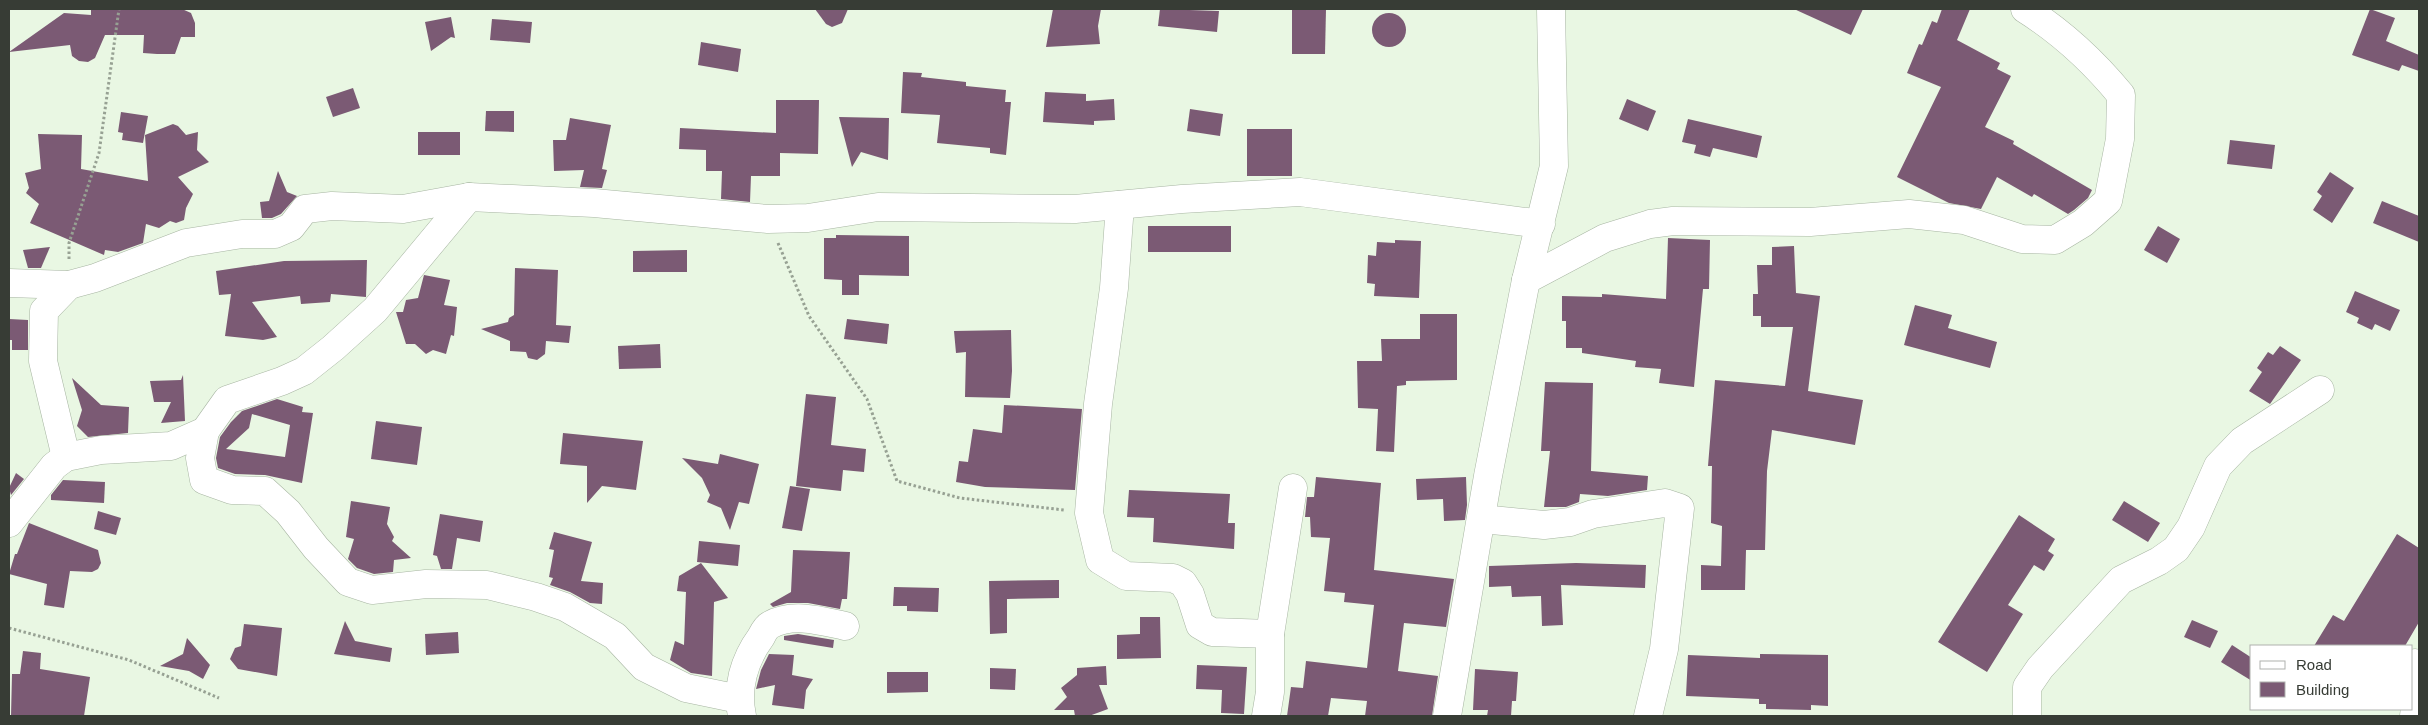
<svg xmlns="http://www.w3.org/2000/svg" width="2428" height="725" font-family="Helvetica,sans-serif">
<rect width="100%" height="100%" fill="#e9f7e3"/>
<g fill="#7b5a74" fill-rule="evenodd">
<polygon points="91,9 182,9 191,13 195,23 195,37 181,37 175,54 157,54 143,53 144,35 105,35 95,58 88,62 79,61 72,56 70,45 9,52 64,13 91,15"/>
<polygon points="815,9 848,9 842,23 832,27 826,24"/>
<polygon points="1053,9 1101,9 1098,26 1100,44 1046,47"/>
<polygon points="1160,9 1219,11 1217,32 1158,26"/>
<polygon points="1292,9 1326,9 1325,54 1292,54"/>
<polygon points="1794,9 1863,9 1851,35"/>
<polygon points="1942,9 1970,9 1957,40 2000,63 1997,69 2011,76 1985,127 2014,141 2013,144 2092,190 2088,198 2074,210 2068,214 2034,194 2032,197 1997,177 1981,209 1949,203 1897,177 1941,87 1907,73 1919,44 1922,45 1932,21 1937,23"/>
<polygon points="2370,9 2395,18 2386,41 2419,55 2419,71 2402,65 2399,71 2352,55"/>
<circle cx="1389" cy="30" r="17"/>
<polygon points="451,17 455,38 451,37 431,51 425,22"/>
<polygon points="492,19 532,22 530,43 490,40"/>
<polygon points="701,42 741,49 738,72 698,65"/>
<polygon points="903,72 922,73 921,77 966,82 966,86 1006,90 1005,102 1011,102 1006,155 990,153 990,148 937,143 940,115 901,113"/>
<polygon points="353,88 360,108 333,117 326,97"/>
<polygon points="1045,92 1086,94 1086,101 1114,99 1115,120 1094,121 1094,125 1043,122"/>
<polygon points="1627,99 1656,111 1648,131 1619,119"/>
<polygon points="776,100 819,100 818,154 780,153 780,176 751,176 750,202 721,199 722,171 706,171 706,150 679,149 680,128 776,133"/>
<polygon points="1190,109 1223,114 1220,136 1187,131"/>
<polygon points="486,111 514,111 514,132 485,131"/>
<polygon points="121,112 148,116 143,143 122,140 123,133 118,132"/>
<polygon points="839,117 889,118 888,160 861,152 852,167"/>
<polygon points="570,118 611,125 602,169 607,170 602,188 580,187 584,170 554,171 553,140 566,140"/>
<polygon points="1688,119 1762,136 1757,158 1713,148 1710,157 1694,153 1696,145 1682,142"/>
<polygon points="173,124 178,126 186,135 198,132 197,150 209,162 178,177 193,194 186,208 184,220 176,223 170,221 159,228 146,224 143,243 118,252 105,250 104,255 30,223 39,204 26,193 29,188 25,173 41,169 38,134 82,135 81,169 148,181 145,135"/>
<rect x="1247" y="129" width="45" height="47"/>
<rect x="418" y="132" width="42" height="23"/>
<polygon points="2230,140 2275,145 2272,169 2227,164"/>
<polygon points="278,171 287,192 297,196 281,214 272,218 262,218 260,202 269,201"/>
<polygon points="2330,172 2354,188 2332,223 2313,210 2322,196 2317,192"/>
<polygon points="2382,201 2419,216 2419,242 2373,223"/>
<rect x="1148" y="226" width="83" height="26"/>
<polygon points="2158,226 2180,239 2167,263 2144,250"/>
<polygon points="836,235 909,236 909,276 859,275 859,295 842,295 842,280 824,279 824,238 836,238"/>
<polygon points="1668,238 1710,240 1709,289 1703,289 1694,387 1659,383 1661,369 1635,367 1636,361 1582,353 1582,348 1566,348 1566,321 1562,321 1562,296 1602,297 1602,294 1666,299"/>
<polygon points="1395,240 1421,241 1419,298 1374,296 1375,284 1367,283 1368,255 1376,256 1377,242 1395,243"/>
<polygon points="1794,246 1796,293 1820,296 1808,391 1863,400 1855,445 1772,430 1767,471 1765,550 1746,550 1745,590 1701,590 1701,565 1721,566 1722,526 1711,523 1712,466 1708,466 1715,380 1785,386 1793,327 1761,327 1761,316 1753,316 1753,294 1758,294 1757,265 1772,265 1772,247"/>
<polygon points="50,247 41,268 28,268 23,250"/>
<polygon points="687,250 687,272 633,272 633,251"/>
<polygon points="367,260 366,297 331,294 330,302 301,304 300,296 252,302 277,337 263,340 225,336 231,294 219,295 216,271 284,261"/>
<polygon points="515,268 558,270 556,325 571,326 569,343 546,341 545,354 537,360 528,358 526,352 510,351 510,341 481,329 508,322 509,318 514,315"/>
<polygon points="424,275 450,280 444,305 457,307 454,336 451,335 446,354 433,350 426,354 415,344 406,344 396,312 403,312 406,300 418,298"/>
<polygon points="2355,291 2400,310 2390,331 2375,324 2372,330 2357,323 2359,318 2346,312"/>
<polygon points="1915,305 1952,315 1948,328 1997,342 1990,368 1904,345"/>
<polygon points="1420,314 1457,314 1457,380 1406,381 1406,385 1397,386 1394,452 1376,451 1378,409 1358,408 1357,361 1382,361 1381,339 1420,339"/>
<polygon points="9,319 28,320 28,350 12,350 12,340 9,340"/>
<polygon points="847,319 889,324 887,344 844,339"/>
<polygon points="1011,330 1012,371 1010,398 965,397 966,352 956,353 954,331"/>
<polygon points="660,344 661,368 619,369 618,346"/>
<polygon points="2280,346 2301,360 2270,404 2249,391 2262,372 2257,368 2268,352 2273,355"/>
<polygon points="183,375 185,421 161,423 171,402 154,402 150,381 181,380"/>
<polygon points="72,378 101,405 129,407 128,433 88,437 77,426 82,410"/>
<polygon points="1545,382 1593,383 1591,471 1648,476 1647,490 1608,496 1580,494 1579,502 1566,507 1544,507 1550,451 1541,451"/>
<polygon points="806,394 836,397 831,445 866,449 864,472 843,470 841,491 796,486"/>
<path d="M277,399L303,407L302,412L313,413L302,483L265,475L235,474L218,468L216,458L220,437L231,422L242,411ZM252,414L290,425L285,457L226,449L249,428Z"/>
<polygon points="1004,405 1082,409 1075,490 985,487 956,482 959,461 968,462 973,429 1002,433"/>
<polygon points="376,421 422,427 417,465 371,459"/>
<polygon points="563,433 643,441 636,490 602,486 587,503 587,466 560,464"/>
<polygon points="720,454 759,464 749,504 739,502 730,530 721,508 707,502 710,495 702,478 682,458 718,464"/>
<polygon points="16,473 24,479 11,495 9,488"/>
<polygon points="1316,477 1381,483 1374,570 1454,579 1446,627 1404,623 1398,671 1438,676 1432,716 1365,716 1367,701 1331,698 1328,716 1287,716 1291,687 1303,688 1306,661 1367,668 1374,605 1344,602 1345,593 1324,591 1330,538 1311,537 1310,517 1305,517 1307,497 1314,497"/>
<polygon points="1466,477 1467,505 1465,520 1444,521 1443,499 1417,500 1416,479"/>
<polygon points="63,480 105,482 104,503 51,500 51,495"/>
<polygon points="790,486 810,489 802,531 782,528"/>
<polygon points="1129,490 1230,494 1228,523 1235,523 1234,549 1153,542 1154,518 1127,517"/>
<polygon points="351,501 390,507 387,524 394,537 392,541 411,558 394,560 393,572 374,574 357,568 348,559 354,539 346,537"/>
<polygon points="2124,501 2160,523 2148,542 2112,520"/>
<polygon points="98,511 121,518 116,535 94,529"/>
<polygon points="440,514 483,521 480,542 457,538 452,569 441,569 437,556 433,555"/>
<polygon points="2019,515 2055,539 2048,551 2054,555 2044,571 2034,565 2008,605 2023,614 1987,672 1938,642"/>
<polygon points="29,523 98,550 101,563 98,569 92,572 70,571 64,608 44,605 47,584 9,574 15,554 17,554"/>
<polygon points="554,532 592,542 581,581 603,583 602,604 590,603 570,592 550,585 553,578 549,577 554,550 549,549"/>
<polygon points="2397,534 2419,548 2419,622 2405,646 2314,646 2333,615 2344,621"/>
<polygon points="699,541 740,545 738,566 697,562"/>
<polygon points="793,550 850,552 847,599 842,599 840,609 808,603 787,603 773,607 770,604 791,592"/>
<polygon points="701,563 728,598 714,602 712,676 691,673 670,660 675,641 684,645 686,592 677,591 679,576"/>
<polygon points="1576,563 1646,565 1645,588 1561,585 1563,625 1542,626 1541,596 1512,597 1511,586 1489,587 1489,566"/>
<polygon points="1059,580 1059,598 1007,599 1007,633 990,634 989,581"/>
<polygon points="894,587 939,588 938,612 907,611 907,606 893,606"/>
<polygon points="1140,617 1160,617 1161,658 1117,659 1117,635 1140,634"/>
<polygon points="2192,620 2218,631 2210,648 2184,637"/>
<polygon points="345,621 355,641 392,648 390,662 334,654"/>
<polygon points="244,624 282,628 277,676 238,669 230,659 235,648 241,646"/>
<polygon points="458,632 459,653 426,655 425,634"/>
<polygon points="798,634 834,640 833,648 784,640 784,636"/>
<polygon points="187,638 210,665 203,679 189,671 160,666 183,654"/>
<polygon points="2232,645 2252,658 2252,681 2221,662"/>
<polygon points="23,651 41,653 40,669 90,677 84,716 11,716 12,674 20,674"/>
<polygon points="769,654 794,655 792,675 813,679 806,690 804,709 772,705 775,685 756,689 761,670"/>
<polygon points="1760,654 1828,655 1828,706 1811,705 1811,710 1766,709 1766,704 1759,704 1759,699 1686,696 1688,655 1760,658"/>
<polygon points="1197,665 1247,667 1244,714 1221,713 1222,690 1196,689"/>
<polygon points="1106,666 1107,685 1099,685 1108,709 1089,716 1075,716 1074,710 1054,710 1067,697 1061,688 1077,675 1077,668"/>
<polygon points="990,668 1016,669 1015,690 990,689"/>
<polygon points="1475,669 1518,672 1516,701 1512,701 1511,716 1487,716 1488,710 1473,710"/>
<polygon points="887,672 928,672 928,692 887,693"/>
</g>
<g fill="none" stroke-linecap="round" stroke-linejoin="round">
<defs>
<g id="minor">
<polyline points="1120,205 1114,288 1098,404 1089,513 1100,560 1126,576 1173,578 1183,583 1190,594 1200,625 1212,632 1270,634"/>
<path d="M1526,280L1605,238L1650,224L1673,221L1810,222L1909,214L1964,220L2022,239L2055,240L2083,223L2108,201L2120,139L2121,95C2093,61 2063,33 2025,9"/>
<polyline points="9,283 69,285 95,278 186,243 242,234 275,234 291,227 305,209 332,206 403,209 469,197 594,203 768,219 808,218 878,207 1075,209 1182,199 1300,192 1541,224"/>
<polyline points="205,431 200,458 204,480 232,490 265,491 288,512 316,548 348,582 372,590 426,584 487,585 536,597 565,607 615,636 644,667 686,688 739,699"/>
<polyline points="66,457 43,361 44,311 69,285"/>
<polyline points="1481,519 1544,525 1570,522 1593,514 1665,503 1680,508 1664,649 1648,716"/>
<polyline points="9,523 54,466 66,457 101,450 171,446 205,431 227,400 282,381 304,371 333,348 375,310 469,197"/>
<path d="M742,716C736,688 744,660 761,637C763,633 766,627 770,625C793,612 822,621 845,626"/>
<polyline points="1266,716 1270,692 1270,634 1293,488"/>
<polyline points="1447,716 1488,476 1526,280 1554,166 1551,9"/>
<polyline points="2027,716 2027,687 2040,668 2121,580 2159,561 2176,549 2191,527 2218,466 2242,441 2320,390"/>
<polyline points="2414,716 2418,684 2415,663"/>
</g>
</defs>
<use href="#minor" stroke="#a7b5a2" stroke-width="29"/>
<g stroke="#97a193" stroke-width="3" stroke-dasharray="2.5 2.5" stroke-linecap="butt">
<polyline points="778,243 809,316 867,399 897,481 960,498 1064,510"/>
<polyline points="69,259 69,243 99,153 119,9"/>
<polyline points="9,628 129,660 219,698"/>
</g>
<use href="#minor" stroke="#fff" stroke-width="28"/>
</g>
<rect width="2428" height="725" fill="none" stroke="#373c35" stroke-width="20"/>
<rect x="2250" y="645" width="162" height="65" fill="#ffffff" stroke="#afb1ae"/>
<rect x="2260" y="661" width="25" height="8" fill="#ffffff" stroke="#afb1ae"/>
<text x="2296" y="670" font-size="15" fill="#373c35">Road</text>
<rect x="2260" y="682" width="25" height="15" fill="#7b5a74" stroke="#afb1ae"/>
<text x="2296" y="695" font-size="15" fill="#373c35">Building</text>
</svg>
